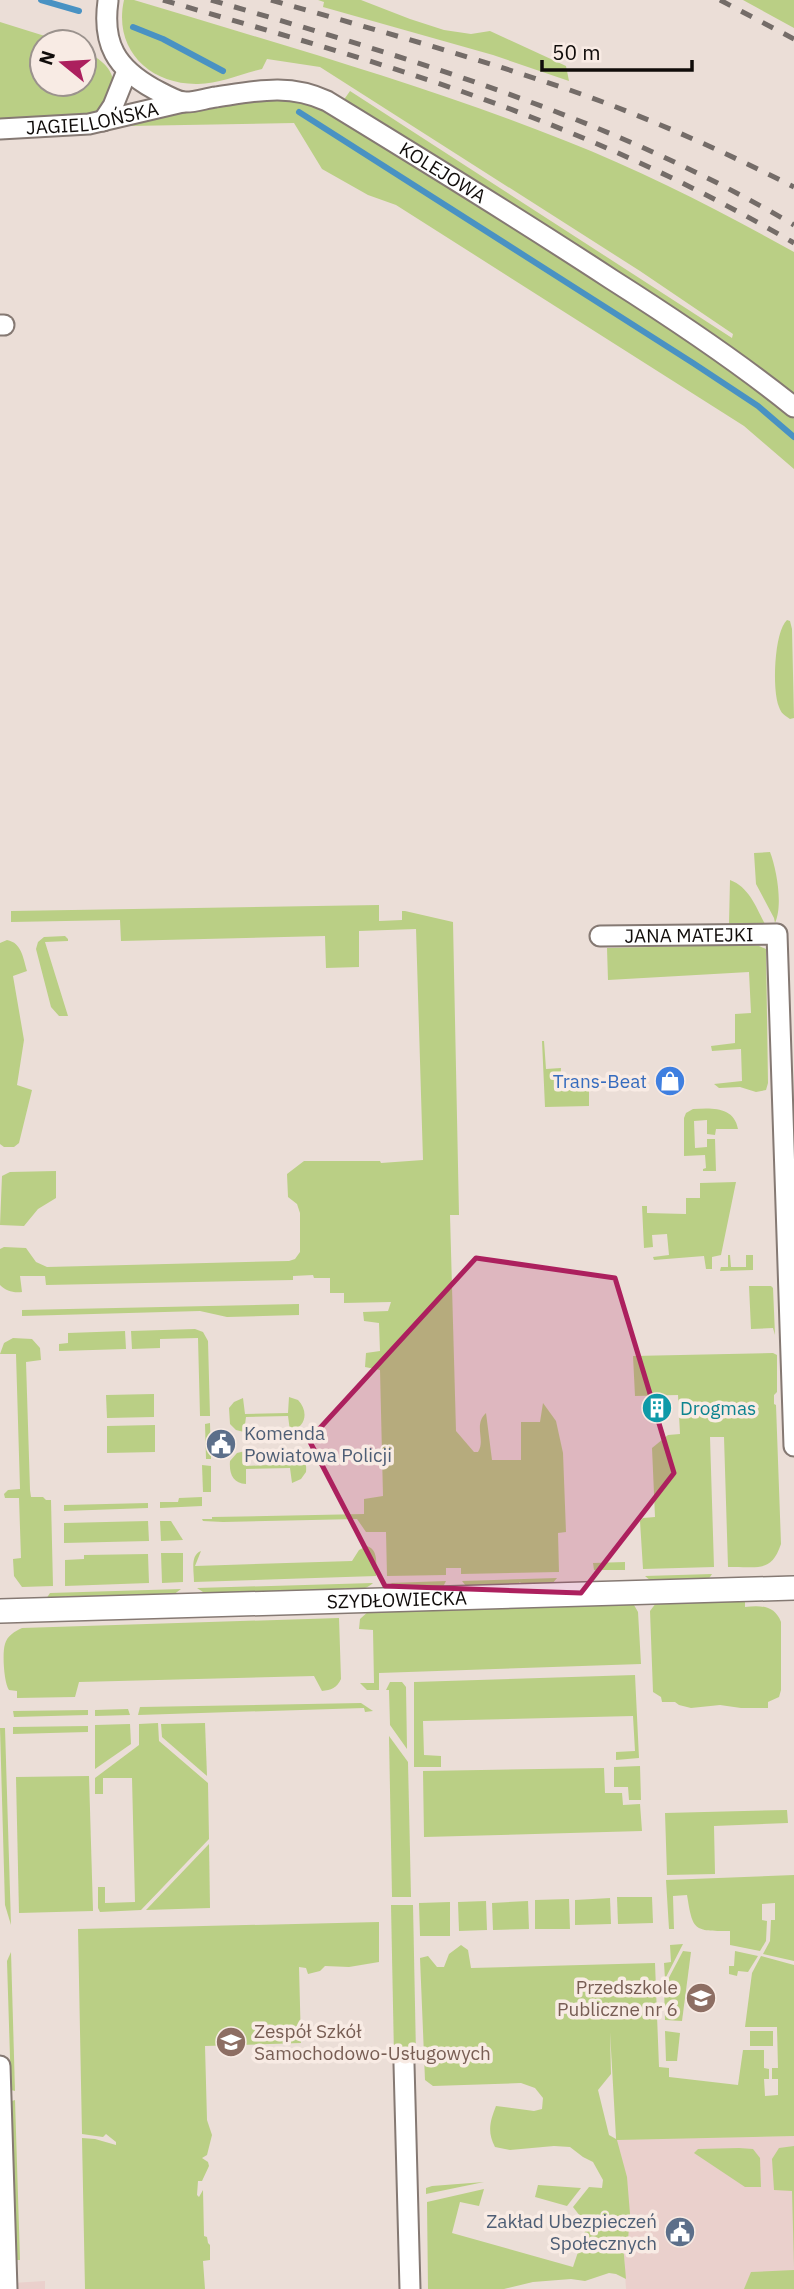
<svg xmlns="http://www.w3.org/2000/svg" width="794" height="2289" viewBox="0 0 794 2289" font-family="'IBM Plex Sans',sans-serif">
  <style>
    .commercial { fill: #ead0cc }
    .green { fill: #bacf85; fill-rule: evenodd }
    .lines { fill: none; stroke-linecap: round; stroke-linejoin: round }
    .stream { stroke: #4992c3; stroke-width: 6 }
    .minor-casing { stroke: #857973; stroke-width: 23 }
    .tertiary-casing { stroke: #857973; stroke-width: 26 }
    .minor { stroke: #fff; stroke-width: 19 }
    .tertiary { stroke: #fff; stroke-width: 23 }
    .rail { stroke: #746c68; stroke-width: 5; stroke-dasharray: 12 12; stroke-linecap: butt }
    .marked { fill: #ac205e; fill-opacity: 0.2; stroke: #ac205e; stroke-width: 5; stroke-linejoin: round }
    .labels { text-anchor: middle; dominant-baseline: central; stroke-width: 7; stroke-linejoin: round; paint-order: stroke }
    .street-label { font-size: 19px; fill: #100c0a; stroke: #f8ebe4 }
    .shop-label { font-size: 19px; fill: #366cbe; stroke: #f8ebe4; text-anchor: end }
    .culture-label { font-size: 19px; fill: #0d838f; stroke: #f8ebe4; text-anchor: start }
    .service-label { font-size: 19px; fill: #4e5e75; stroke: #f8ebe4; text-anchor: start }
    .education-label { font-size: 19px; fill: #785e54; stroke: #f8ebe4; text-anchor: end }
  </style>
  <rect width="100%" height="100%" fill="#ebded7"/>
  <g class="commercial">
    <polygon points="794,2136 794,2289 626,2289 617,2139"/>
    <polygon points="45,2281 45,2289 12,2289 12,2283"/>
  </g>
  <g class="green">
    <path d="M 124,0 L 134,0 C 279,44 425,85 566,141 C 645,172 720,211 794,252 L 794,396 L 343,101 L 350,91 L 732,338 L 733,334 L 640,271 L 320,67 L 267,59 L 262,69 C 241,74 219,84 198,84 C 149,85 113,49 124,0 Z"/>
    <polygon points="318,0 361,0 410,19 444,30 471,34 490,31 566,66 569,81 493,55 323,7 324,2"/>
    <polygon points="742,0 794,0 794,28 743,0"/>
    <path d="M 0,22 L 64,42 L 42,42 L 42,84 L 84,84 L 84,51 C 97,57 111,66 113,80 C 113,84 114,88 114,91 C 109,125 25,122 0,123 Z"/>
    <polygon points="282,96 329,110 478,203 719,360 772,399 794,419 794,469 744,426 396,205 368,195 322,169 294,123 128,126 227,103"/>
    <path d="M 787,620 L 790,621 L 792,629 L 794,718 L 790,719 C 784,715 781,713 779,707 C 772,690 774,632 787,620 Z"/>
    <path d="M 770,852 C 777,870 783,906 775,923 L 774,918 L 756,884 L 754,853 Z"/>
    <path d="M 730,880 C 749,887 756,907 765,924 L 729,924 Z"/>
    <path d="M 379,905 L 379,921 L 402,920 L 402,911 L 405,911 L 453,922 L 459,1215 L 450,1215 L 456,1431 L 474,1452 L 478,1452 C 486,1440 473,1425 486,1413 L 492,1460 L 521,1460 L 521,1422 L 540,1422 L 543,1403 L 556,1421 L 563,1453 L 566,1532 L 558,1533 L 559,1572 L 461,1574 L 461,1568 L 446,1568 L 446,1575 L 387,1576 L 386,1532 L 366,1532 L 357,1519 L 223,1522 L 203,1521 L 202,1519 L 212,1519 L 212,1517 L 364,1514 L 364,1499 L 383,1496 L 380,1370 L 365,1367 L 366,1353 L 380,1351 L 379,1323 L 364,1321 L 363,1312 L 388,1311 L 391,1302 L 344,1303 L 344,1293 L 330,1293 L 330,1278 L 314,1278 L 313,1275 L 293,1276 L 293,1280 L 46,1285 L 45,1276 L 20,1276 L 22,1292 C 13,1293 6,1291 0,1285 L 0,1249 L 4,1247 L 26,1248 L 36,1262 L 47,1267 L 289,1261 L 295,1259 L 300,1252 L 300,1213 L 297,1204 L 288,1197 L 287,1174 L 304,1161 L 380,1161 L 381,1163 L 423,1160 L 416,929 L 359,931 L 359,967 L 326,968 L 325,936 L 121,941 L 120,920 L 11,922 L 11,911 Z"/>
    <polygon points="44,937 65,936 68,939 68,941 45,942 68,1016 59,1016 51,1007 36,949 38,942"/>
    <path d="M 7,940 C 22,943 23,958 27,971 L 13,976 L 24,1040 L 17,1085 L 32,1090 L 19,1143 L 14,1147 L 4,1147 L 0,1144 L 0,943 Z"/>
    <polygon points="742,945 759,946 766,949 768,1083 766,1090 756,1092 740,1087 719,1088 714,1084 742,1081 741,1049 712,1051 711,1046 735,1043 735,1014 751,1013 749,972 608,980 607,948"/>
    <polygon points="542,1041 544,1041 546,1069 561,1068 560,1085 589,1084 589,1106 545,1107"/>
    <path d="M 693,1109 C 711,1108 734,1106 738,1129 L 716,1129 L 715,1135 L 707,1134 L 707,1120 L 694,1121 L 695,1148 L 707,1147 L 707,1139 L 715,1139 L 716,1171 L 703,1171 L 703,1169 L 706,1168 L 705,1155 L 684,1156 L 684,1118 L 686,1113 Z"/>
    <polygon points="56,1171 56,1198 38,1209 24,1226 0,1225 2,1176 10,1172"/>
    <polygon points="736,1182 721,1255 712,1257 712,1269 706,1269 704,1256 654,1260 653,1257 669,1255 667,1234 652,1235 653,1247 644,1248 642,1206 647,1206 647,1213 686,1214 686,1198 700,1198 700,1183"/>
    <polygon points="728,1255 730,1255 731,1267 746,1267 746,1255 753,1255 753,1270 720,1271 721,1267 728,1267"/>
    <polygon points="749,1286 771,1286 773,1288 775,1335 773,1328 751,1329"/>
    <polygon points="299,1304 299,1315 227,1317 200,1311 22,1316 22,1310"/>
    <polygon points="195,1329 203,1332 208,1341 210,1416 200,1416 198,1338 160,1339 160,1348 132,1349 131,1331"/>
    <polygon points="125,1331 126,1349 59,1351 59,1344 68,1343 68,1333"/>
    <polygon points="13,1338 32,1339 40,1348 41,1360 26,1362 30,1490 31,1497 43,1497 46,1500 51,1500 53,1586 22,1587 14,1576 13,1559 21,1558 19,1498 5,1498 4,1494 8,1490 20,1489 16,1354 0,1354 4,1343"/>
    <path d="M 773,1353 L 777,1355 L 777,1392 L 774,1395 L 774,1404 L 776,1405 L 781,1544 C 771,1574 757,1566 728,1567 L 724,1437 L 710,1437 L 714,1567 L 643,1569 L 640,1521 L 643,1518 L 655,1517 L 652,1448 L 668,1435 L 680,1434 L 678,1395 L 635,1396 L 633,1356 Z"/>
    <polygon points="154,1394 154,1417 107,1418 106,1395"/>
    <path d="M 289,1397 L 298,1400 C 309,1411 306,1428 290,1431 L 288,1416 L 246,1417 L 244,1432 L 236,1430 L 230,1424 L 229,1408 L 234,1402 L 243,1398 L 245,1414 L 288,1413 Z"/>
    <polygon points="210,1423 211,1459 206,1459 205,1424"/>
    <polygon points="155,1425 155,1452 107,1453 107,1426"/>
    <path d="M 290,1449 C 304,1451 307,1460 306,1472 L 301,1479 L 292,1483 L 290,1468 L 246,1469 L 246,1484 C 233,1483 229,1474 230,1461 L 237,1453 L 245,1451 L 246,1466 L 290,1464 Z"/>
    <polygon points="202,1465 211,1466 211,1492 203,1492"/>
    <polygon points="202,1497 202,1506 160,1508 160,1502 178,1502 179,1498"/>
    <polygon points="148,1503 148,1508 64,1511 64,1505"/>
    <polygon points="148,1521 149,1541 64,1543 64,1523"/>
    <polygon points="160,1521 171,1521 183,1540 161,1541"/>
    <path d="M 367,1546 C 379,1550 376,1565 376,1576 L 194,1582 C 194,1571 190,1555 201,1551 L 195,1566 L 352,1561 L 359,1550 Z"/>
    <polygon points="161,1553 183,1553 183,1582 162,1583"/>
    <polygon points="148,1554 149,1583 65,1586 65,1560 84,1559 84,1555"/>
    <polygon points="625,1562 625,1570 594,1570 593,1563"/>
    <polygon points="712,1574 708,1580 651,1581 645,1576"/>
    <polygon points="557,1578 552,1584 522,1585 520,1582 517,1585 466,1586 462,1581"/>
    <polygon points="446,1581 443,1587 402,1588 390,1583"/>
    <path d="M 373,1583 C 364,1591 356,1590 345,1588 L 343,1590 L 215,1594 L 212,1592 L 206,1594 L 197,1588 Z"/>
    <polygon points="181,1589 173,1595 68,1598 66,1596 62,1598 46,1599 50,1593"/>
    <path d="M 745,1600 L 745,1607 C 762,1605 775,1606 781,1622 L 781,1690 L 779,1697 L 768,1702 L 768,1708 L 741,1708 L 720,1705 L 691,1708 L 679,1705 L 675,1702 L 662,1702 L 661,1697 L 653,1692 L 650,1611 L 656,1603 Z"/>
    <polygon points="628,1603 634,1605 638,1612 641,1664 379,1673 379,1690 367,1690 360,1683 374,1683 373,1630 359,1629 360,1619 370,1610"/>
    <path d="M 339,1618 L 341,1679 C 337,1688 331,1690 322,1691 L 314,1676 L 79,1682 L 75,1697 L 17,1698 L 17,1691 L 9,1690 C 4,1683 2,1653 5,1644 C 7,1636 15,1631 22,1628 Z"/>
    <polygon points="635,1675 639,1758 616,1760 616,1752 635,1751 633,1716 423,1721 424,1755 441,1756 441,1767 414,1767 414,1682"/>
    <polygon points="390,1682 402,1682 406,1687 407,1749 390,1725 389,1690 386,1690"/>
    <polygon points="361,1703 373,1711 365,1712 364,1708 138,1715 140,1707"/>
    <polygon points="128,1709 130,1715 95,1716 95,1710"/>
    <polygon points="88,1710 88,1715 14,1717 13,1711"/>
    <polygon points="158,1723 159,1741 208,1783 209,1839 141,1910 100,1912 98,1908 98,1887 105,1887 105,1903 135,1902 132,1778 103,1778 103,1794 95,1794 95,1778 139,1745 139,1724"/>
    <polygon points="205,1723 207,1776 162,1737 161,1724"/>
    <polygon points="130,1724 131,1744 95,1769 95,1725"/>
    <polygon points="88,1726 88,1732 13,1734 13,1727"/>
    <polygon points="0,1728 5,1728 11,1925 5,1905"/>
    <polygon points="389,1736 408,1762 411,1897 392,1897"/>
    <polygon points="640,1766 641,1800 629,1800 628,1787 614,1787 614,1767"/>
    <polygon points="604,1768 605,1793 622,1793 623,1805 640,1804 642,1831 424,1837 423,1771"/>
    <polygon points="89,1776 93,1911 19,1913 16,1777"/>
    <polygon points="787,1810 788,1823 714,1826 715,1874 667,1875 665,1813"/>
    <polygon points="209,1844 210,1908 146,1910"/>
    <path d="M 794,1875 L 794,1961 L 763,1954 L 770,1941 L 771,1920 L 775,1920 L 775,1903 L 762,1904 L 762,1920 L 767,1921 L 766,1941 L 760,1951 L 730,1945 L 730,1931 C 693,1931 693,1931 687,1895 L 673,1896 L 674,1929 L 669,1929 L 666,1880 Z"/>
    <polygon points="617,1897 652,1897 653,1923 618,1924"/>
    <polygon points="610,1898 611,1924 575,1925 575,1900"/>
    <polygon points="569,1899 570,1929 535,1929 535,1900"/>
    <polygon points="486,1901 487,1930 459,1931 458,1902"/>
    <polygon points="528,1901 529,1929 493,1930 492,1903"/>
    <polygon points="450,1902 450,1936 420,1936 419,1903"/>
    <polygon points="391,1905 413,1905 416,2055 394,2056"/>
    <polygon points="379,1922 379,1962 349,1967 325,1966 320,1971 308,1974 306,1968 299,1967 301,2043 205,2046 207,2120 212,2135 207,2155 202,2158 208,2162 209,2166 202,2181 198,2181 197,2195 199,2197 203,2190 204,2236 207,2237 208,2243 210,2245 210,2260 203,2261 205,2289 85,2289 82,2138 95,2139 116,2145 116,2142 106,2134 103,2137 82,2134 78,1929"/>
    <polygon points="683,1944 665,1979 664,1963 671,1962 670,1945"/>
    <path d="M 461,1945 L 468,1950 L 471,1968 L 655,1963 L 659,2067 L 669,2068 L 669,2077 L 738,2085 L 743,2050 L 764,2050 L 764,2068 L 769,2069 L 769,2079 L 764,2079 L 765,2096 L 778,2095 L 778,2079 L 772,2079 L 772,2068 L 778,2068 L 777,2027 L 745,2027 L 752,1973 L 761,1956 L 794,1965 L 794,2136 L 617,2140 L 627,2177 L 630,2214 L 628,2240 L 623,2244 L 626,2279 L 616,2274 L 609,2273 L 585,2281 L 571,2279 L 533,2282 L 504,2289 L 428,2289 L 427,2202 L 484,2189 L 479,2206 L 460,2202 L 452,2233 L 573,2267 L 587,2225 L 573,2207 L 589,2187 L 602,2188 L 603,2180 L 593,2162 L 583,2157 L 570,2147 L 554,2146 L 510,2150 L 495,2147 C 487,2132 490,2121 496,2106 L 534,2111 L 542,2109 L 543,2098 L 535,2088 L 521,2083 L 433,2086 L 425,2080 L 420,1958 L 428,1956 L 437,1967 L 444,1967 L 449,1954 ZM 610,2032 L 616,2138 L 616,2139 L 609,2135 L 598,2090 L 611,2074 Z"/>
    <polygon points="683,1951 691,1952 682,2021 665,2020 664,1987"/>
    <polygon points="735,1951 758,1956 748,1972 738,1971 737,1976 729,1974 729,1966 734,1966"/>
    <polygon points="11,1952 15,2091 11,2090 7,1961"/>
    <polygon points="665,2031 680,2033 677,2061 666,2061"/>
    <rect x="750" y="2031" width="23" height="15"/>
    <polygon points="15,2100 20,2260 17,2260 17,2241 15,2239 12,2101"/>
    <polygon points="794,2146 794,2267 792,2191 774,2190 772,2159 779,2148"/>
    <polygon points="739,2148 753,2149 760,2158 761,2187 745,2187 694,2153 698,2149"/>
    <polygon points="484,2182 426,2194 426,2188 432,2186"/>
    <polygon points="538,2185 581,2188 567,2206 535,2197"/>
    <polygon points="794,2270 794,2289 744,2289 751,2272"/>
  </g>
  <g class="lines">
    <g class="stream">
      <polyline points="41,0 79,11"/>
      <polyline points="133,27 163,39 223,71"/>
      <polyline points="299,112 693,363 758,406 794,437"/>
    </g>
    <g class="minor-casing">
      <g id="minor">
        <path id="s1" d="M 108,1 C 102,44 116,68 154,89 C 162,93 175,101 184,102 C 194,103 206,98 216,97 C 256,91 289,83 327,101 C 422,159 518,218 611,279 C 674,319 736,360 794,407"/>
        <polyline points="103,121 113,106 127,71"/>
        <path id="s2" d="M 0,129 L 89,124 L 183,102"/>
        <polyline points="0,325 4,325"/>
        <path id="s3" d="M 600,936 L 777,934 L 794,1446"/>
        <polyline points="404,2064 410,2289"/>
        <polyline points="0,2066 7,2289"/>
      </g>
    </g>
    <g class="tertiary-casing">
      <g id="tertiary">
        <path id="s4" d="M 0,1611 L 794,1588"/>
      </g>
    </g>
    <use href="#minor" class="minor"/>
    <use href="#tertiary" class="tertiary"/>
    <g class="rail">
      <path d="M 163,0 C 286,36 411,70 531,117 C 622,152 710,194 794,243"/>
      <path d="M 211,0 C 412,59 613,118 794,225"/>
      <path d="M 271,0 C 362,26 453,51 543,81 C 629,109 713,146 794,187"/>
      <polyline points="720,0 794,39"/>
    </g>
  </g>
  <path class="marked" d="M 476,1258 L 615,1278 L 674,1473 L 581,1593 L 385,1586 L 309,1440 Z"/>
  <defs>
    <g id="shop-disc" transform="scale(1.575)"><circle r="9.5" fill="#3f7fe0" stroke="#f8ebe4"/><path d="M-5-2.5h2.3a2.7 3.5 0 0 1 5.4 0H5L5.5 6h-11ZM-1.5-2.5h3a1.5 2.3 0 0 0-3 0Z" fill="#fff"/></g>
    <g id="building-disc" transform="scale(1.575)"><circle r="9.5" fill="#0f9aa8" stroke="#f8ebe4"/><path d="M-4-6H4V6H1V3H-1V6H-4ZM-2.5-4.3h1.7v1.8h-1.7ZM.8-4.3h1.7v1.8H.8ZM-2.5-1h1.7V.8h-1.7ZM.8-1h1.7V.8H.8Z" fill="#fff"/></g>
    <g id="civic-disc" transform="scale(1.575)"><circle r="9.5" fill="#5c6f8a" stroke="#f8ebe4"/><path d="M-.6-6.5H3V-4.5H.6V-3L4-1V1h2V6H-6V1h2V-1L-.6-3ZM-1.2 2.5V6h2.4V2.5Z" fill="#fff"/></g>
    <g id="school-disc" transform="scale(1.575)"><circle r="9.5" fill="#8d6e63" stroke="#f8ebe4"/><path d="M0-5L7-2L0 1L-7-2ZM-4 1L0 2.5L4 1V4Q0 6-4 4Z" fill="#fff"/></g>
  </defs>
  <g fill-rule="evenodd">
    <use href="#shop-disc" x="670" y="1081"/>
    <use href="#building-disc" x="657" y="1408"/>
    <use href="#civic-disc" x="221" y="1444"/>
    <use href="#school-disc" x="701" y="1998"/>
    <use href="#school-disc" x="231" y="2042"/>
    <use href="#civic-disc" x="680" y="2232"/>
  </g>
  <g class="labels">
    <g class="street-label">
      <text stroke="none"><textPath href="#s2" startOffset="93">JAGIELLOŃSKA</textPath></text>
      <text stroke="none"><textPath href="#s1" startOffset="422">KOLEJOWA</textPath></text>
      <text stroke="none"><textPath href="#s3" startOffset="89">JANA MATEJKI</textPath></text>
      <text stroke="none"><textPath href="#s4" startOffset="397">SZYDŁOWIECKA</textPath></text>
    </g>
    <g class="shop-label">
      <text x="647" y="1081">Trans-Beat</text>
    </g>
    <g class="culture-label">
      <text x="680" y="1408">Drogmas</text>
    </g>
    <g class="service-label">
      <text x="244" y="1433">Komenda<tspan x="244" dy="22">Powiatowa Policji</tspan></text>
      <text x="657" y="2221" text-anchor="end">Zakład Ubezpieczeń<tspan x="657" dy="22">Społecznych</tspan></text>
    </g>
    <g class="education-label">
      <text x="678" y="1987">Przedszkole<tspan x="678" dy="22">Publiczne nr 6</tspan></text>
      <text x="254" y="2031" text-anchor="start">Zespół Szkół<tspan x="254" dy="22">Samochodowo-Usługowych</tspan></text>
    </g>
  </g>
  <g transform="translate(63 63) rotate(288)"><circle r="33" fill="#f8ebe4" stroke="#9b928d" stroke-width="2"/>
  <path d="M0-5L12 26L0 18L-12 26Z" fill="#ac205e"/>
  <text y="-10" font-size="19" font-weight="bold" text-anchor="middle" fill="#100c0a">N</text>
  </g>
  <path d="M542 60v10h150v-10" fill="none" stroke="#100c0a" stroke-width="3.5"/>
  <text x="552" y="60" font-size="21" fill="#100c0a" stroke="#f8ebe4" stroke-width="5" paint-order="stroke">50 m</text>
</svg>
